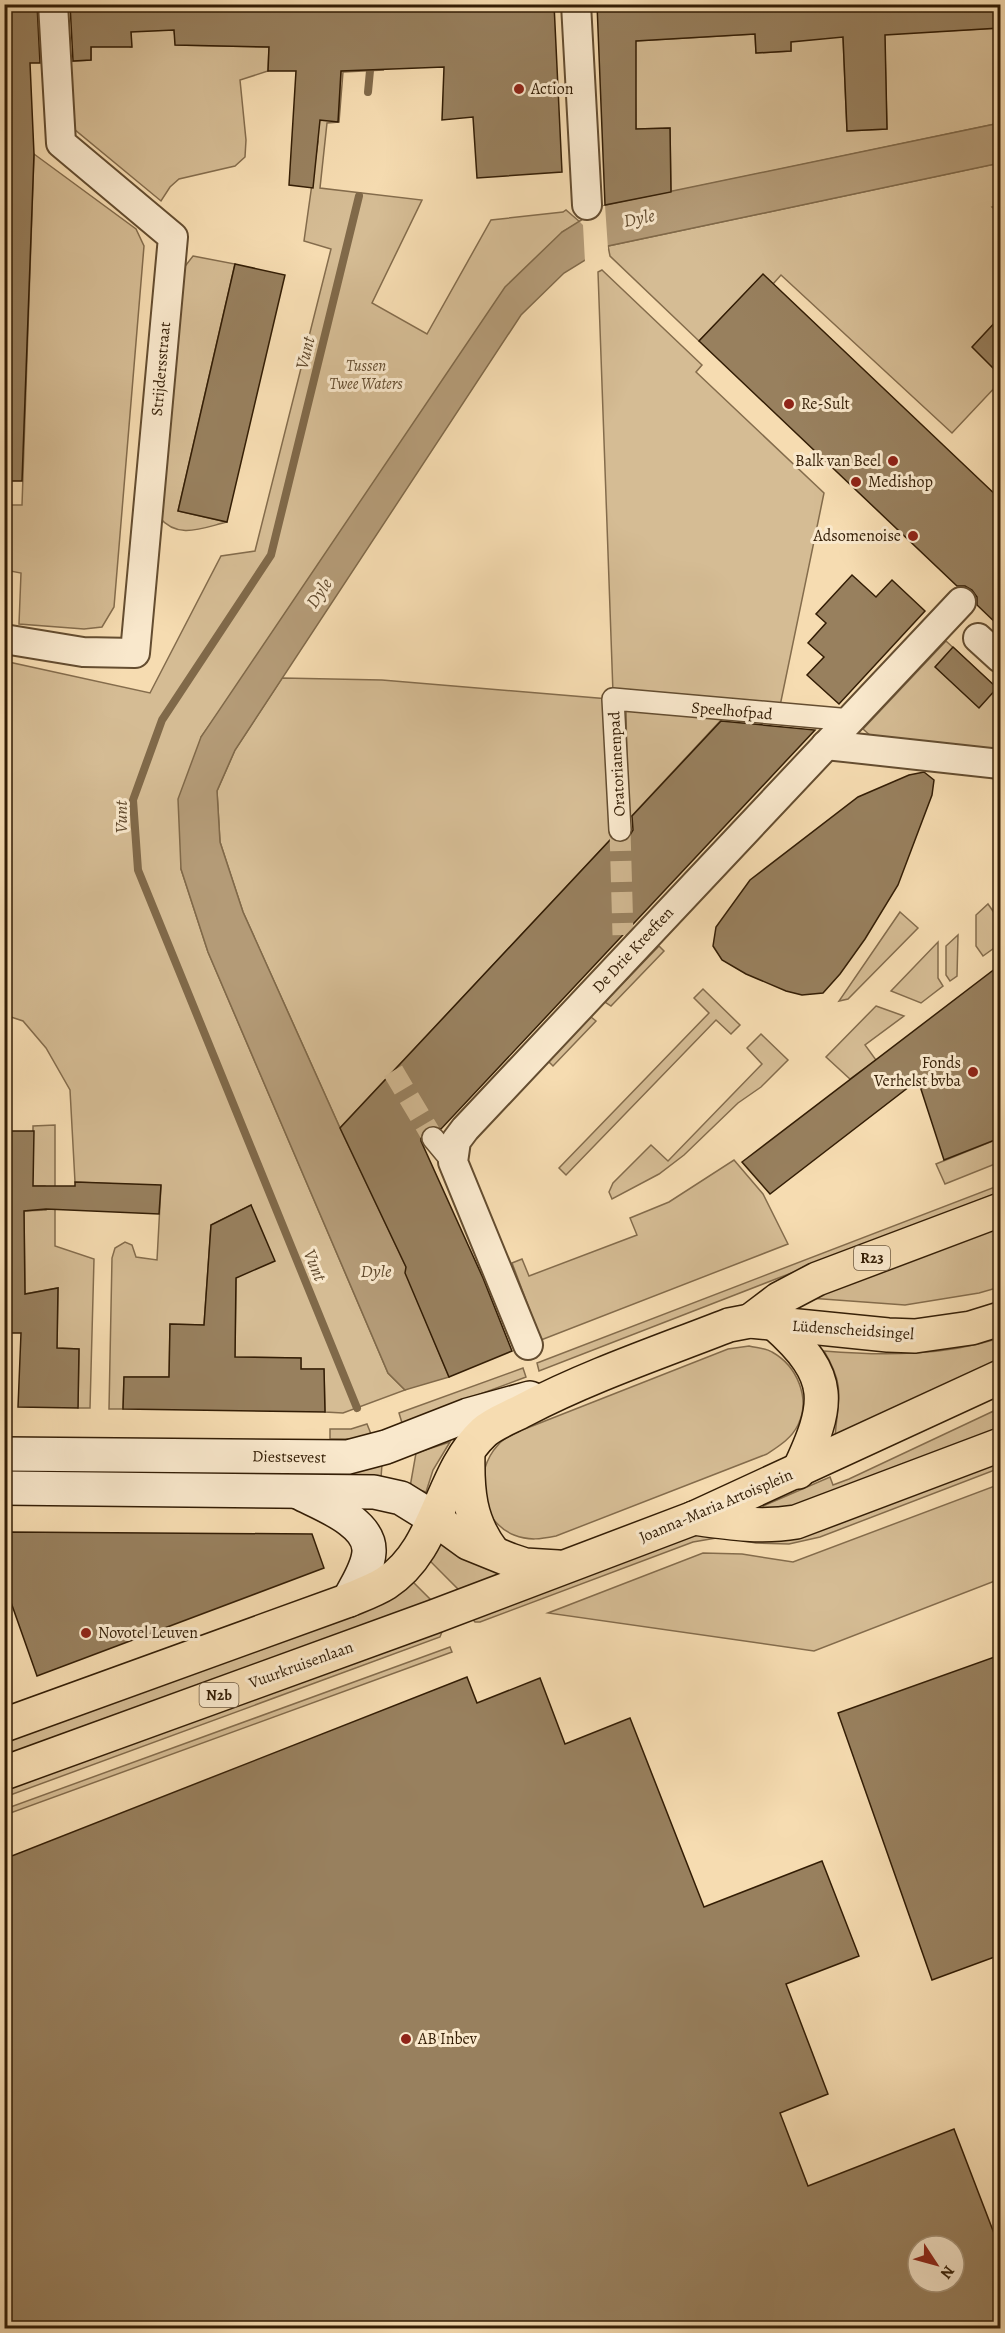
<svg xmlns="http://www.w3.org/2000/svg" width="1005" height="2333" viewBox="0 0 1005 2333" font-family="Alegreya,serif">
  <style>
    .green { fill: #d5bc94; stroke: #846c4c; stroke-width: 1.5 }
    .water { fill: #b49b77; stroke: #806949; stroke-width: 1.5 }
    .pier { fill: #f6dcb1 }
    .lines { fill: none; stroke-linecap: round; stroke-linejoin: round }
    .stream { stroke: #806949; stroke-width: 8 }
    .building { fill: #98805e; stroke: #331d05; stroke-width: 1.5; fill-rule: evenodd }
    .pedestrian-tunnel { stroke: #cfb68f; stroke-width: 21; stroke-dasharray: 21 10; stroke-linecap: butt }
    .pedestrian-casing { stroke: #644d30; stroke-width: 24 }
    .minor-casing { stroke: #644d30; stroke-width: 32 }
    .secondary-casing { stroke: #331d05; stroke-width: 36 }
    .primary-casing { stroke: #331d05; stroke-width: 36 }
    .pedestrian { stroke: #f9e8cc; stroke-width: 21 }
    .minor { stroke: #f9e8cc; stroke-width: 28 }
    .secondary { stroke: #f9e8cc; stroke-width: 33 }
    .primary { stroke: #f6dcb1; stroke-width: 33 }
    .poi-dot { fill: #8f2418; stroke: #f9e8cc; stroke-width: 2 }
    .labels { text-anchor: middle; dominant-baseline: central; stroke-width: 6; stroke-linejoin: round; paint-order: stroke }
    .shield { fill: #f9e8cc; stroke: #6e5a41; stroke-width: 1.5 }
    .shield-label { font-size: 15px; font-weight: bold; fill: #331d05 }
    .poi-label { font-size: 16px; fill: #331d05; stroke: #f9e8cc; text-anchor: start }
    .park-label { font-size: 16px; font-style: italic; fill: #644d30; stroke: #f9e8cc }
    .street-label { font-size: 16px; fill: #331d05; stroke: #f9e8cc }
    .water-label { font-size: 18px; font-style: italic; fill: #60492d; stroke: #f9e8cc }
  </style>
  <rect width="100%" height="100%" fill="#f6dcb1"/>
  <filter id="stains"><feTurbulence type="fractalNoise" baseFrequency=".00333" numOctaves="4"/><feColorMatrix values="0 0 0 0 .2 0 0 0 0 .09 0 0 0 0 .02 0 0 0 .5 -.17"/></filter>
  <radialGradient id="worn" r=".72"><stop offset=".6" stop-color="#630" stop-opacity="0"/><stop offset="1" stop-color="#630" stop-opacity=".3"/></radialGradient>
  <g class="green">
    <polygon points="884,12 926,32 1000,28 1000,123 671,192 670,128 636,129 634,41 755,34 756,53 791,51 790,26 843,37 847,131 887,129"/>
    <polygon points="174,30 176,45 269,47 268,71 240,80 246,140 245,157 235,166 179,179 170,187 161,201 68,124 63,62 91,60 91,34 131,47 131,31"/>
    <polygon points="384,70 343,72 339,122 327,123 320,188 422,200 372,303 427,334 491,220 563,212 566,210 580,222 562,232 201,737 181,869 208,952 388,1373 405,1390 343,1413 325,1412 324,1369 301,1369 301,1358 235,1357 236,1278 251,1205 211,1225 204,1325 170,1324 169,1377 124,1377 123,1409 109,1409 112,1258 115,1248 125,1242 132,1245 136,1257 157,1260 161,1186 75,1182 70,1090 46,1048 23,1021 5,1015 4,661 150,693 221,556 255,551 331,249 304,241 318,141 310,120 338,121 341,71"/>
    <polygon points="34,154 136,229 144,246 114,607 102,627 84,629 19,624 21,573 5,570 4,505 22,505"/>
    <polygon points="1000,163 1000,204 992,207 1000,214 1000,317 973,347 1000,375 1000,382 952,433 781,275 773,284 763,275 699,341 610,256 608,246"/>
    <path d="M 193,256 L 235,264 L 178,511 L 227,522 C 202,528 178,540 159,517 L 179,274 Z"/>
    <polygon points="602,270 702,365 696,372 824,493 780,706 613,693 598,272"/>
    <polygon points="946,641 1000,691 1000,753 872,737 863,729"/>
    <polygon points="282,678 382,680 609,699 613,837 340,1128 243,912 220,842 217,791 235,750"/>
    <polygon points="626,710 722,719 628,820"/>
    <polygon points="988,904 1000,921 1000,951 997,946 983,956 976,946 976,915"/>
    <polygon points="900,912 918,928 848,999 839,1001"/>
    <polygon points="958,935 957,976 950,981 946,975 946,946"/>
    <polygon points="938,942 938,978 943,986 921,1003 891,991"/>
    <polygon points="659,946 664,951 611,1006 605,1002"/>
    <polygon points="703,989 740,1025 731,1034 716,1020 566,1175 559,1168 709,1013 694,998"/>
    <polygon points="876,1006 904,1016 865,1045 876,1060 850,1079 826,1057"/>
    <polygon points="591,1017 596,1021 553,1066 548,1061"/>
    <polygon points="761,1034 788,1060 761,1087 738,1103 684,1155 659,1174 612,1199 609,1192 613,1183 651,1145 668,1161 762,1064 747,1048"/>
    <polygon points="55,1125 55,1246 94,1259 90,1408 78,1408 79,1349 57,1348 58,1288 25,1294 24,1211 46,1210 45,1186 31,1186 33,1174 33,1126"/>
    <polygon points="1000,1138 1000,1162 945,1184 936,1164"/>
    <polygon points="734,1160 763,1194 788,1244 541,1340 512,1263 522,1259 529,1276 637,1235 630,1218 669,1202"/>
    <polygon points="1000,1185 1000,1192 539,1371 537,1363"/>
    <polygon points="1000,1224 1000,1287 979,1293 905,1305 809,1298"/>
    <path d="M 1000,1338 L 1000,1359 L 835,1437 C 838,1398 846,1388 824,1351 C 884,1356 943,1356 1000,1338 Z"/>
    <path d="M 749,1346 C 757,1348 766,1348 772,1352 C 797,1366 811,1398 798,1425 C 791,1439 779,1446 767,1454 L 556,1536 C 541,1539 529,1541 514,1535 C 478,1520 473,1472 498,1445 C 502,1439 511,1436 517,1432 L 728,1349 Z"/>
    <polygon points="523,1368 526,1377 402,1423 399,1413"/>
    <polygon points="1000,1408 1000,1432 785,1509 763,1508 763,1506 830,1477 833,1485 849,1479"/>
    <polygon points="367,1424 371,1434 351,1439 330,1439 330,1429 351,1429"/>
    <polygon points="450,1442 433,1470 426,1492 410,1487 416,1453"/>
    <polygon points="1000,1461 1000,1468 820,1537 789,1544 756,1543 722,1537 693,1542 480,1622 475,1622 471,1617 688,1536"/>
    <polygon points="382,1464 381,1478 5,1474 5,1466"/>
    <polygon points="1000,1484 1000,1579 814,1651 548,1613 703,1553 742,1554 793,1562"/>
    <path d="M 441,1542 C 462,1557 480,1568 505,1574 L 461,1592 L 430,1561 Z"/>
    <polygon points="412,1581 433,1602 5,1760 5,1739"/>
    <polygon points="443,1629 440,1637 5,1797 5,1789"/>
    <polygon points="450,1647 452,1652 5,1815 5,1809"/>
  </g>
  <polygon class="water" points="1000,123 1000,163 608,246 564,273 521,315 235,750 217,791 220,842 243,912 340,1128 406,1267 406,1273 449,1377 405,1390 388,1373 208,952 181,869 178,799 201,737 505,287 562,232 605,205"/>
  <polygon class="pier" points="605,205 608,249 585,262 583,225 580,222"/>
  <g class="lines">
    <g class="stream">
      <polyline points="368,92 371,60"/>
      <polyline points="357,1408 138,870 133,800 162,720 271,555 359,196"/>
    </g>
  </g>
  <g class="building">
    <polygon points="4,4 37,4 40,63 30,63 34,154 22,481 4,481"/>
    <polygon points="70,4 554,4 562,172 477,178 473,117 442,120 444,67 341,71 338,122 320,120 313,188 289,185 296,71 268,71 269,47 175,45 174,30 131,32 132,47 91,47 91,60 73,61"/>
    <polygon points="597,4 1000,4 1000,28 885,35 887,129 847,131 843,37 791,42 791,51 756,53 755,34 636,41 636,129 670,128 671,192 605,205"/>
    <polygon points="235,264 285,275 227,522 178,511"/>
    <polygon points="763,274 1000,499 1000,627 977,605 977,597 972,590 965,586 957,586 699,341"/>
    <polygon points="1000,317 1000,375 972,347"/>
    <polygon points="852,575 876,597 892,580 925,611 839,704 807,675 824,657 808,643 826,623 816,614"/>
    <polygon points="953,647 997,688 979,708 935,667"/>
    <polygon points="721,721 815,730 441,1129 430,1126 421,1133 421,1141 483,1278 512,1351 449,1377 405,1273 406,1267 340,1128 611,839 620,843 627,840 633,830 632,816"/>
    <polygon points="924,772 934,780 932,795 898,885 865,939 840,974 823,993 802,995 786,991 746,974 722,960 713,946 716,927 750,880 858,797 909,775"/>
    <polygon points="1000,965 1000,1138 944,1160 918,1080 770,1194 742,1162"/>
    <polygon points="4,1131 34,1131 33,1186 75,1186 75,1182 161,1185 159,1214 46,1209 24,1211 25,1294 58,1288 57,1348 79,1349 78,1408 18,1407 21,1333 4,1333"/>
    <polygon points="251,1205 275,1261 236,1278 235,1357 301,1358 301,1369 324,1369 325,1412 123,1409 124,1377 169,1377 170,1324 204,1325 211,1225"/>
    <polygon points="7,1532 312,1534 324,1568 37,1676 7,1591"/>
    <polygon points="1000,1655 1000,1955 932,1980 838,1713"/>
    <path d="M 467,1677 L 477,1703 L 540,1678 L 565,1744 L 630,1718 L 704,1907 L 822,1861 L 859,1956 L 786,1984 L 828,2094 L 780,2113 L 808,2186 L 954,2129 L 1000,2249 L 1000,2328 L 4,2328 L 4,1859 ZM 918,2246 L 954,2246 L 954,2282 L 918,2282 Z"/>
  </g>
  <g class="lines">
    <g class="pedestrian-tunnel">
      <polyline points="620,830 623,935"/>
      <polyline points="393,1071 433,1138"/>
    </g>
    <g class="pedestrian-casing">
      <g id="pedestrian">
        <polyline points="620,830 613,699 851,720"/>
        <polyline points="433,1138 453,1162"/>
      </g>
    </g>
    <g class="minor-casing">
      <g id="minor">
        <polyline points="576,4 587,205"/>
        <polyline points="978,638 1000,658"/>
        <polyline points="4,639 83,652 135,653 173,237 61,143 53,4"/>
        <polyline points="826,745 1000,764"/>
        <polyline points="528,1345 453,1162 456,1141 465,1129 961,602"/>
      </g>
    </g>
    <g class="secondary-casing">
      <g id="secondary">
        <polyline points="4,1454 348,1457 386,1447 468,1415 530,1398"/>
        <polyline points="4,1488 374,1492 401,1498 435,1519"/>
        <path d="M 300,1493 C 321,1504 371,1522 369,1552 C 368,1569 356,1585 349,1600"/>
      </g>
    </g>
    <g class="primary-casing">
      <g id="primary">
        <polyline points="750,1321 779,1299 817,1279 1000,1210"/>
        <path d="M 775,1324 C 835,1377 830,1404 798,1472"/>
        <path d="M 468,1452 C 467,1490 469,1521 493,1552"/>
        <path d="M 694,1518 C 729,1523 761,1528 796,1522 L 1000,1445"/>
        <polyline points="435,1519 468,1543 510,1560 525,1565 558,1567"/>
        <path d="M 4,1725 L 349,1600 C 361,1595 375,1590 386,1583 C 439,1549 439,1474 484,1432 C 494,1423 511,1417 524,1410 C 589,1376 660,1352 729,1325 L 750,1321 L 888,1335 L 915,1336 L 971,1328 L 1000,1319"/>
        <polyline points="4,1773 433,1617 694,1518 1000,1377"/>
      </g>
    </g>
    <use href="#pedestrian" class="pedestrian"/>
    <use href="#minor" class="minor"/>
    <use href="#secondary" class="secondary"/>
    <use href="#primary" class="primary"/>
  </g>
  <g class="poi-dot">
    <circle cx="519" cy="89" r="6"/>
    <circle cx="789" cy="404" r="6"/>
    <circle cx="893" cy="461" r="6"/>
    <circle cx="856" cy="482" r="6"/>
    <circle cx="913" cy="536" r="6"/>
    <circle cx="973" cy="1072" r="6"/>
    <circle cx="86" cy="1633" r="6"/>
    <circle cx="406" cy="2039" r="6"/>
  </g>
  <g class="labels">
    <g class="shield">
      <rect x="854" y="1246" width="36" height="24" rx="4.5"/>
      <rect x="199.5" y="1683" width="39" height="24" rx="4.5"/>
    </g>
    <g class="shield-label">
      <text x="872" y="1258">R23</text>
      <text x="219" y="1695">N2b</text>
    </g>
    <g class="poi-label">
      <text x="531" y="89">Action</text>
      <text x="801" y="404">Re-Sult</text>
      <text x="881" y="461" text-anchor="end">Balk van Beel</text>
      <text x="868" y="482">Medishop</text>
      <text x="901" y="536" text-anchor="end">Adsomenoise</text>
      <text x="961" y="1063" text-anchor="end">Fonds<tspan x="961" dy="18">Verhelst bvba</tspan></text>
      <text x="98" y="1633">Novotel Leuven</text>
      <text x="418" y="2039">AB Inbev</text>
    </g>
    <g class="park-label">
      <text x="366" y="366">Tussen<tspan x="366" dy="18">Twee Waters</tspan></text>
    </g>
    <g class="street-label">
      <text transform="translate(161 369) rotate(-85)">Strijdersstraat</text>
      <text transform="translate(732 711) rotate(5)">Speelhofpad</text>
      <text transform="translate(617 764) rotate(-93)">Oratorianenpad</text>
      <text transform="translate(633 950) rotate(-47)">De Drie Kreeften</text>
      <text transform="translate(853 1330) rotate(4)">Lüdenscheidsingel</text>
      <text transform="translate(289 1457) rotate(1)">Diestsevest</text>
      <text transform="translate(716 1506) rotate(-23)">Joanna-Maria Artoisplein</text>
      <text transform="translate(301 1665) rotate(-20)">Vuurkruisenlaan</text>
    </g>
    <g class="water-label">
      <text transform="translate(639 218) rotate(-12)">Dyle</text>
      <text transform="translate(305 353) rotate(-76)">Vunt</text>
      <text transform="translate(319 593) rotate(-56)">Dyle</text>
      <text transform="translate(121 817) rotate(-90)">Vunt</text>
      <text transform="translate(315 1265) rotate(68)">Vunt</text>
      <text x="376" y="1271">Dyle</text>
    </g>
  </g>
  <rect width="1005" height="2333" fill="none" stroke="#f6dcb1" stroke-width="24"/>
  <rect x="6" y="6" width="993" height="2321" fill="none" stroke="#331d05" stroke-width="3"/>
  <rect x="12" y="12" width="981" height="2309" fill="none" stroke="#331d05" stroke-width="1.5"/>
  <g transform="translate(936 2264) rotate(126)"><circle r="28" fill="#f9e8cc" stroke="#aa977c" stroke-width="1.5"/>
  <path d="M0-4.5L10 22L0 15L-10 22Z" fill="#8f2418"/>
  <text y="-9" font-size="16" font-weight="bold" text-anchor="middle" fill="#331d05">N</text>
  </g>
  <rect width="100%" height="100%" filter="url(#stains)"/>
  <rect width="100%" height="100%" fill="url(#worn)"/>
</svg>
